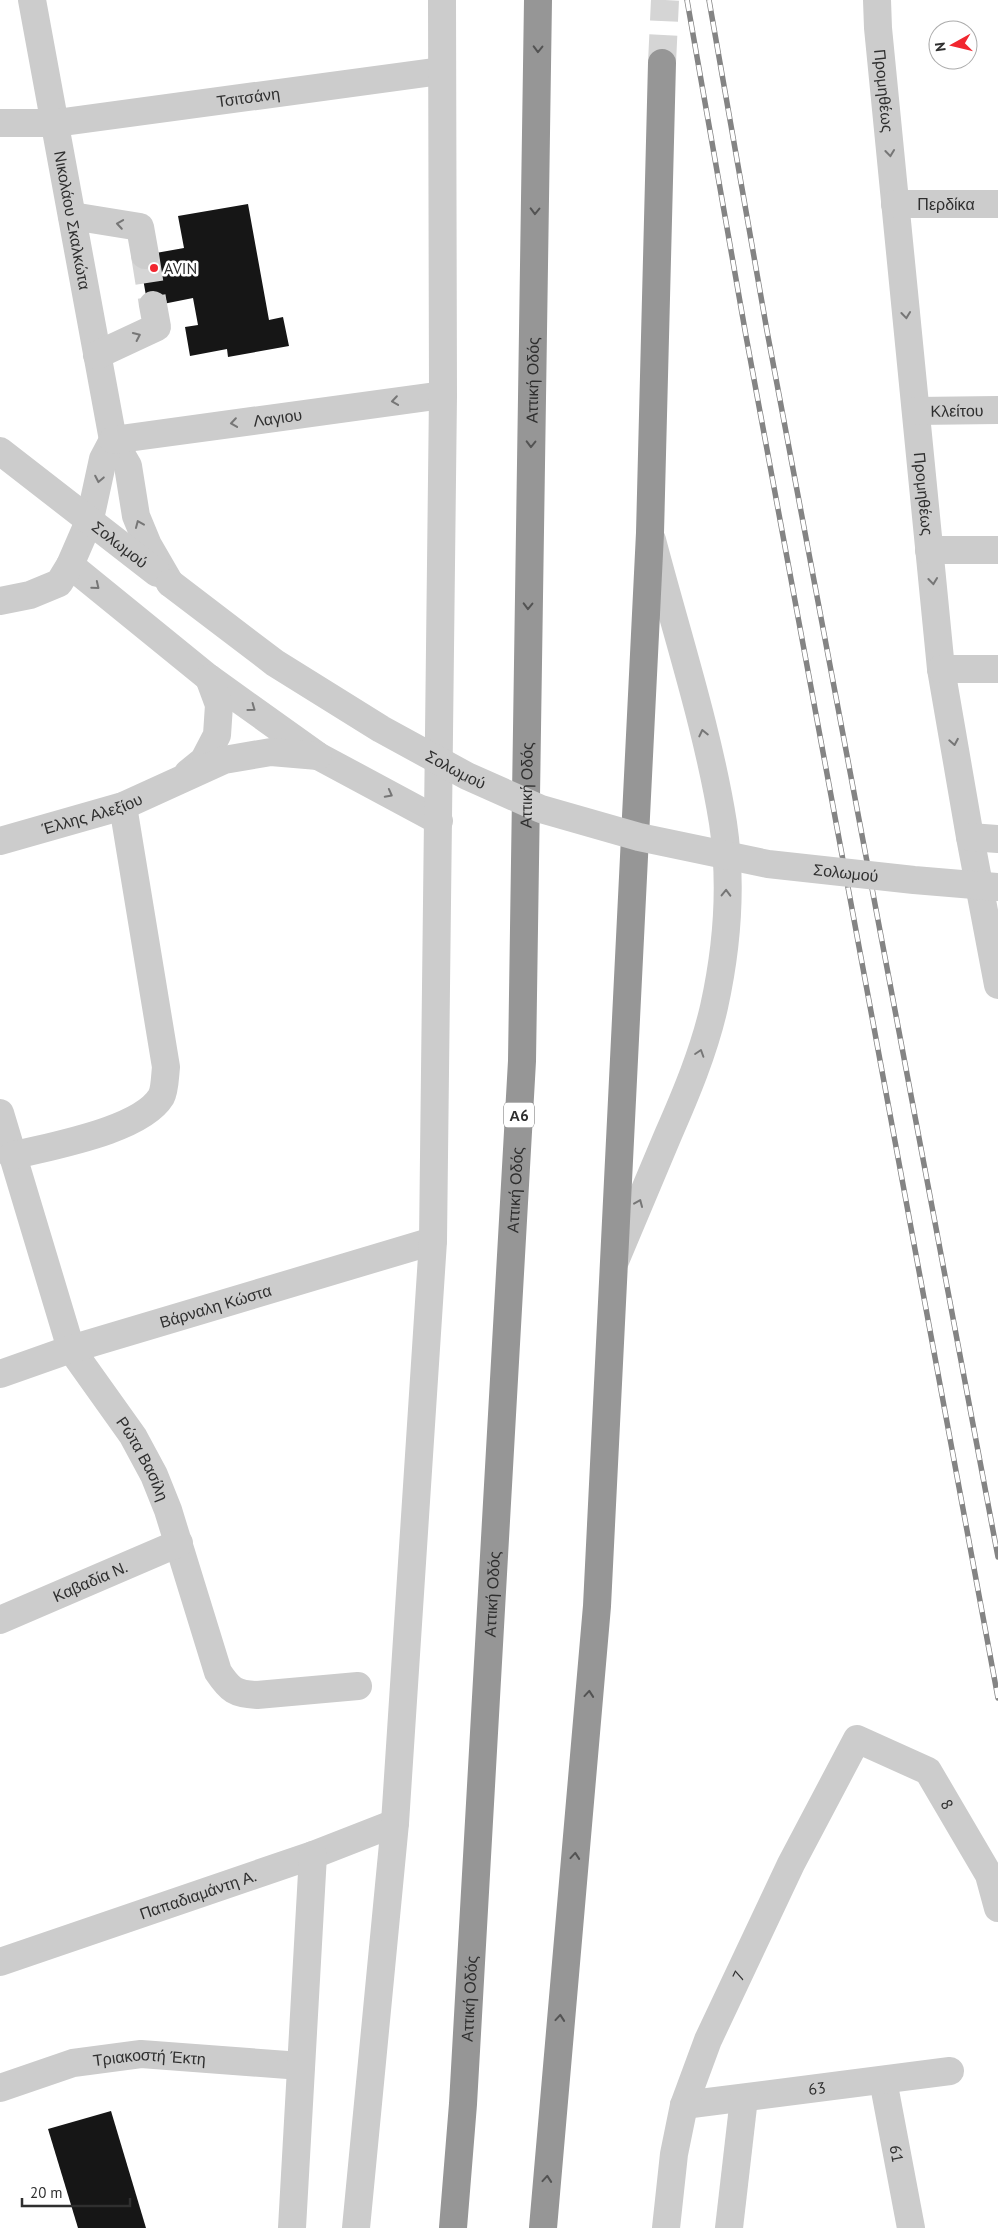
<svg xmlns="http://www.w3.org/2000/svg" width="998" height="2228" viewBox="0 0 998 2228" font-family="'PT Sans',sans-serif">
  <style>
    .building { fill: #161616 }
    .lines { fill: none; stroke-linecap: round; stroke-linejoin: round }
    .minor-tunnel { stroke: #d5d5d5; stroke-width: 28; stroke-dasharray: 28 14; stroke-linecap: butt }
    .highway-tunnel { stroke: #d5d5d5; stroke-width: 28; stroke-dasharray: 28 14; stroke-linecap: butt }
    .minor { stroke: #ccc; stroke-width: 28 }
    .highway { stroke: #969696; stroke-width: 28 }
    .rail-casing { stroke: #848484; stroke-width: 5.5 }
    .rail { stroke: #fff; stroke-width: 4; stroke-dasharray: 11; stroke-linecap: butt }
    .minor-bridge { stroke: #ccc; stroke-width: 28 }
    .oneway { stroke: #535353 }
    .oneway2 { stroke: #767676 }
    .poi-dot { fill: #f1262f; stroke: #fff; stroke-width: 2 }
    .labels { text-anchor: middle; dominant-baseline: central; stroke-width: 5; stroke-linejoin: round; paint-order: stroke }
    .shield { fill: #fff; stroke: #6d6d6d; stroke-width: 1 }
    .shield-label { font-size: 15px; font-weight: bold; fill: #2f2f2f }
    .street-label { font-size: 16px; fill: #2f2f2f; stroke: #fff }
    .poi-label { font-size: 16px; fill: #2f2f2f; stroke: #fff; text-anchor: start }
  </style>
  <rect width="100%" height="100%" fill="#fff"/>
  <g class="building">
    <polygon points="248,204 269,320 283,317 289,346 228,357 227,349 190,356 185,327 198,325 193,298 148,307 139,256 184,248 178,216"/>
    <polygon points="111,2111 146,2228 78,2228 48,2129"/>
  </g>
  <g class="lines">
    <polyline class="minor-tunnel" points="145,255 153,305"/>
    <polyline class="highway-tunnel" points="662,63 665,0"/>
    <g class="minor">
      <path id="s1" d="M 32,0 L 113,440 L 128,466 L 136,516 L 148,545 L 170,583"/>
      <path id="s2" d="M 877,0 L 878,28 L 941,669 L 970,837 L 998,985"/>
      <path id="s3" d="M 0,123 L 56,123 L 441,71"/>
      <path id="s4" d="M 895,204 L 998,204"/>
      <polyline points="72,216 140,227 145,255"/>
      <polyline points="97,355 157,327 153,305"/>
      <path id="s5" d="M 916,411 L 998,410"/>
      <polyline points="113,440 103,459 90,519 70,565 209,678 318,756 439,821"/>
      <path id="s6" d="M 113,440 L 443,395"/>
      <path id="s7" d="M 0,451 L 157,573"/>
      <polyline points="929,550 998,550"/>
      <polyline points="0,601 30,595 59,583 70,565"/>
      <polyline points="941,669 998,669"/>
      <polyline points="188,773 204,760 217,735 219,705 209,678"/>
      <polyline points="970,837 998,839"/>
      <path id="s8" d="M 0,841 L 123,806 L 224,760 L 271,752 L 318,756"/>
      <path id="s9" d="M 0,1113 L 71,1349 L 133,1436 L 154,1475 L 168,1510 L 218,1672 C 230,1690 235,1694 257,1695 L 358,1686"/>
      <path d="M 12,1156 C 50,1146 140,1131 161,1097 C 165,1090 165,1075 166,1067 L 123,806"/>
      <path d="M 615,1261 C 633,1219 650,1177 668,1135 C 686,1094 704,1051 714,1007 C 727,948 732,883 723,823 C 708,729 676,632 652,540"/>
      <path id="s10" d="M 0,1374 L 71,1349 L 433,1241"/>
      <path id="s11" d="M 0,1620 L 179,1543"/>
      <path id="s12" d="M 0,1962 L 313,1855 L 395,1823"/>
      <path id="s13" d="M 883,2080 L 911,2228"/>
      <path id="s14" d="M 0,2088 L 73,2063 L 141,2054 L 301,2066"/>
      <path id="s15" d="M 684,2105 L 950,2071"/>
      <polyline points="292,2228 313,1855"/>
      <polyline points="356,2228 395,1823 433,1241 443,395 442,0"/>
      <path id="s16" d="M 666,2228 L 674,2154 L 684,2105 L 708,2040 L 791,1864 L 857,1739 L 928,1771 L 989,1875 L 998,1908"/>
      <polyline points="729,2228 744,2098"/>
    </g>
    <g class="highway">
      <path id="s17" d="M 453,2228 L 463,2104 L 522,1061 L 538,0"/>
      <polyline points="543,2228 597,1606 650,533 662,63"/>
    </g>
    <g class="rail-casing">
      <g id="rail">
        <polyline points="687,0 746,336 998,1698"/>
        <polyline points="709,0 767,331 998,1557"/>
      </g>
    </g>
    <use href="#rail" class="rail"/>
    <path class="minor-bridge" id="s18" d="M 170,583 L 275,663 L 381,729 L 467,776 L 541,809 L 639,837 L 768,864 L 914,880 L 998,887"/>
  </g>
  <defs><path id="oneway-chevron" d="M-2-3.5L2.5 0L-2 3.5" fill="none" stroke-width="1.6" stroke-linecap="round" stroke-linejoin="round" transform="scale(1.25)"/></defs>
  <g class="oneway">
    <use href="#oneway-chevron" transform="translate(538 49) rotate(91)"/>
    <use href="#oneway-chevron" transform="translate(535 211) rotate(91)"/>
    <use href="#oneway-chevron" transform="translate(531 444) rotate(91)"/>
    <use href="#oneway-chevron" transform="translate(528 606) rotate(91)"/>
    <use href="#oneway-chevron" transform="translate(589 1694) rotate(-85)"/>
    <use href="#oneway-chevron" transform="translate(575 1856) rotate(-85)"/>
    <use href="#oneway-chevron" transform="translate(560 2018) rotate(-85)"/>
    <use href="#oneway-chevron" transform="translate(547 2179) rotate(-85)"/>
  </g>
  <g class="oneway2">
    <use href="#oneway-chevron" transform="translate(890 153) rotate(84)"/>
    <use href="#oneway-chevron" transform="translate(120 224) rotate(-171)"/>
    <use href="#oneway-chevron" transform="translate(906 315) rotate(84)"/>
    <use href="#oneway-chevron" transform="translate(137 336) rotate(-25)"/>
    <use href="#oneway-chevron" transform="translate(395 401) rotate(172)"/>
    <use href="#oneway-chevron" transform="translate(234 423) rotate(172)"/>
    <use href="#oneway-chevron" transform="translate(99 479) rotate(101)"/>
    <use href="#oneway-chevron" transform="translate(139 524) rotate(-113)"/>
    <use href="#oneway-chevron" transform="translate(933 581) rotate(84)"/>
    <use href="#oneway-chevron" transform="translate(96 586) rotate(39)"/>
    <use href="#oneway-chevron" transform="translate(252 708) rotate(36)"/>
    <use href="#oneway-chevron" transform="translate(703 733) rotate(-103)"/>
    <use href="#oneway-chevron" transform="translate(954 742) rotate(80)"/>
    <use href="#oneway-chevron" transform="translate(389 794) rotate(28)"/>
    <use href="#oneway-chevron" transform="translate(726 893) rotate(-89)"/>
    <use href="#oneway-chevron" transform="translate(700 1053) rotate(-72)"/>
    <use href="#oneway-chevron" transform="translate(639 1203) rotate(-67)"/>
  </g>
  <circle class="poi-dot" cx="154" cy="268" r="5"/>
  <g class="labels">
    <rect class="shield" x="504" y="1102.5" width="30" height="25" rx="4"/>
    <g class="shield-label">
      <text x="519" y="1115">Α6</text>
    </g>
    <g class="street-label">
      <text stroke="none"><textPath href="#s2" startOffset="91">Προμηθέως</textPath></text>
      <text stroke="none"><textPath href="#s3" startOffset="250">Τσιτσάνη</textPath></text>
      <text stroke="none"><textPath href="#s4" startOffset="51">Περδίκα</textPath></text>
      <text stroke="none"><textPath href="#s1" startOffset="224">Νικολάου Σκαλκώτα</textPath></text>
      <text stroke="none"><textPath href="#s17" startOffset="1850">Αττική Οδός</textPath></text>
      <text stroke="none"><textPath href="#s5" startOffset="41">Κλείτου</textPath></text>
      <text stroke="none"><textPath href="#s6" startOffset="166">Λαγιου</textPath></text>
      <text stroke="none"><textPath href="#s2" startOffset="496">Προμηθέως</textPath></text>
      <text stroke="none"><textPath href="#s7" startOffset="152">Σολωμού</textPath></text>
      <text stroke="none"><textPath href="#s18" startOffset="342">Σολωμού</textPath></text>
      <text stroke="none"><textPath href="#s17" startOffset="1445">Αττική Οδός</textPath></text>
      <text stroke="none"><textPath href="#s8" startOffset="96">Έλλης Αλεξίου</textPath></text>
      <text stroke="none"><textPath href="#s18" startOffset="748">Σολωμού</textPath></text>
      <text stroke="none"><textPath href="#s17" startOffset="1040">Αττική Οδός</textPath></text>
      <text stroke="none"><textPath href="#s10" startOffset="226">Βάρναλη Κώστα</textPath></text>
      <text stroke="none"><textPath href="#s9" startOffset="378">Ρώτα Βασίλη</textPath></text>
      <text stroke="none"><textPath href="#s11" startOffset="98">Καβαδία Ν.</textPath></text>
      <text stroke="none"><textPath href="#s17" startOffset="635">Αττική Οδός</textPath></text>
      <text stroke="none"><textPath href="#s16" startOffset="646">8</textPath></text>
      <text stroke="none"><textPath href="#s12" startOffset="209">Παπαδιαμάντη Α.</textPath></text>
      <text stroke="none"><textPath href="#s16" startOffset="265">7</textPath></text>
      <text stroke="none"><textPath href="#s17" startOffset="230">Αττική Οδός</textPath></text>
      <text stroke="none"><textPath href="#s14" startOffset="154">Τριακοστή Έκτη</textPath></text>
      <text stroke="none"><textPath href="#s15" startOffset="134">63</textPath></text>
      <text stroke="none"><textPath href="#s13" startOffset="75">61</textPath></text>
    </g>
    <g class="poi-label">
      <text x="164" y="268">AVIN</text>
    </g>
  </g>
  <g transform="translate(953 45) rotate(262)"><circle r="24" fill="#ffffff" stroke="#acacac"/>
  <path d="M0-4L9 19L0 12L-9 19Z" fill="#f1262f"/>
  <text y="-8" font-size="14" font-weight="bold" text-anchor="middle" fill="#2f2f2f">N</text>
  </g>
  <path d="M22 2198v8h108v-8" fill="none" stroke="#2f2f2f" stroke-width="2.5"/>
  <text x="30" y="2198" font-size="15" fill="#2f2f2f" stroke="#ffffff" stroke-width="4" paint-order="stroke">20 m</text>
</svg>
